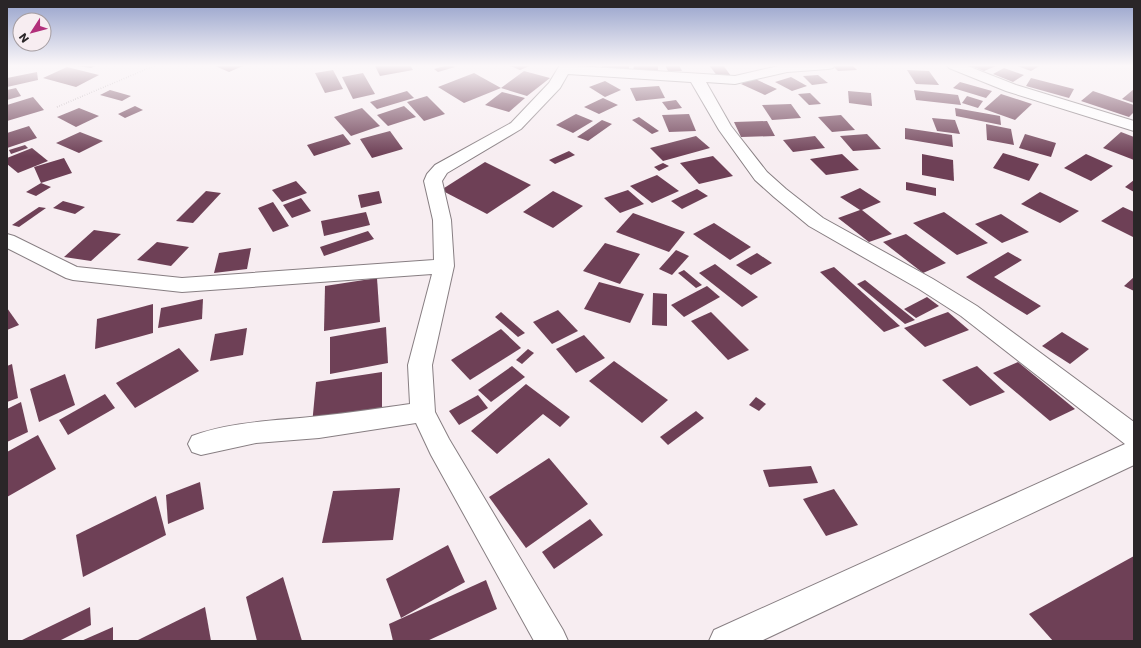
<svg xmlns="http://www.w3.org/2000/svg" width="1141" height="648" viewBox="0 0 1141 648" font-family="Poppins,sans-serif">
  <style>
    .building { fill: #6e4056 }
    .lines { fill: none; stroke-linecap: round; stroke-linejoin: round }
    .minor-casing { stroke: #877e82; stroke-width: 2 }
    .path { stroke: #8c8588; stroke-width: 1.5; stroke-dasharray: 0.5 2; stroke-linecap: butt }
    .minor { fill: #fff; fill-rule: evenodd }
  </style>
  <rect width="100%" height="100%" fill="#f7edf1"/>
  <g class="building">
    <polygon points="81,65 97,65 91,68 78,66"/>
    <polygon points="213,65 245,65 229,72"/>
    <polygon points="382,65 410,65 413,70 380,76 375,66"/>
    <polygon points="448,65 452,65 455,67 438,72 434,69"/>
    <polygon points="508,65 532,65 520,70"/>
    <polygon points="602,65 629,65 629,72 602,71"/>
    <polygon points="634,65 658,65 658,73 633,72"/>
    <polygon points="665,65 679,65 682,71 668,71"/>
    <polygon points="709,65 723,65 731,76 718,77"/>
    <polygon points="852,65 857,70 838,71 833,66"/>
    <polygon points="968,65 993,65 996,66 984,71"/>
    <polygon points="1015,65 1041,65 1031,71"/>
    <polygon points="67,67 99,75 76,87 43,78"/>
    <polygon points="1004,68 1024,75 1013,82 993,74"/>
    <polygon points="333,70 343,89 325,93 315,73"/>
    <polygon points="907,70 929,71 939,85 916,84"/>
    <polygon points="524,71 550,78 527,96 501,88"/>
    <polygon points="37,72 38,80 7,87 7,78"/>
    <polygon points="363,73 375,94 353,99 342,77"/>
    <polygon points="474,73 501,88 464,103 438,87"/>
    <polygon points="818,75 828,83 812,85 803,76"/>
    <polygon points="791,77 807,86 792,91 775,82"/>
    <polygon points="753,78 777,89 765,95 741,84"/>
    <polygon points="1031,78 1074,89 1069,98 1026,86"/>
    <polygon points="605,81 621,90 605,97 589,87"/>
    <polygon points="960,82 992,91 986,98 953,88"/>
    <polygon points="659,86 665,98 636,101 630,88"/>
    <polygon points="16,88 21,96 7,100 7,90"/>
    <polygon points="1134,89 1134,103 1122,99"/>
    <polygon points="110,90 131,96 122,101 100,95"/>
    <polygon points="914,90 958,95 961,105 916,100"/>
    <polygon points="407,91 414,98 377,109 370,102"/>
    <polygon points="848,91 871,93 872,106 849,103"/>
    <polygon points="1093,91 1134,105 1134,112 1129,117 1081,101"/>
    <polygon points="502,92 525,98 509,112 485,105"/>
    <polygon points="810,93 821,104 809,105 798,94"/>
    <polygon points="1001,94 1032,104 1015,120 984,109"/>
    <polygon points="427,96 445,114 424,121 407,102"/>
    <polygon points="967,96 983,101 978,108 962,103"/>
    <polygon points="33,97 44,110 7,121 7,105"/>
    <polygon points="603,98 618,105 599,114 584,107"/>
    <polygon points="676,100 682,108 668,110 662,102"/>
    <polygon points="791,104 801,118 772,120 762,105"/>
    <polygon points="135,106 143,110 125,118 118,114"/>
    <polygon points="404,106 416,117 388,126 377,115"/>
    <polygon points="79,108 99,116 76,127 57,117"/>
    <polygon points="362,108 380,126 351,136 334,117"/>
    <polygon points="955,108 1000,116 1001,125 956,116"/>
    <polygon points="576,114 593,121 573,133 556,125"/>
    <polygon points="689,114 696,131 669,132 662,115"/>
    <polygon points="841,115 855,130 832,132 818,117"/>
    <polygon points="639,117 659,131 652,134 632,120"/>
    <polygon points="932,118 955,120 960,134 937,131"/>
    <polygon points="602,120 612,124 588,141 577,137"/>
    <polygon points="767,121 775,136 741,137 734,122"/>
    <polygon points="986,124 1011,129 1014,145 987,140"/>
    <polygon points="29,126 37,138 7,148 7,133"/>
    <polygon points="905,128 952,135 953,147 905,139"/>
    <polygon points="390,131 403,149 372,158 360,139"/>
    <polygon points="80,132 103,141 79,153 56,143"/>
    <polygon points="1121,132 1134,137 1134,160 1103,148"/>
    <polygon points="343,134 351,144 314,156 307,145"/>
    <polygon points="867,134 881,149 853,151 840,136"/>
    <polygon points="1025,134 1056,143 1051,157 1019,148"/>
    <polygon points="696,136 710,148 663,161 650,148"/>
    <polygon points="815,136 825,148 793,152 783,140"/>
    <polygon points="25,145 28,148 11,154 9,150"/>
    <polygon points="32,148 48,161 18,173 7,164 7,158"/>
    <polygon points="569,151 575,155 555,164 549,160"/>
    <polygon points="1003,153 1039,164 1029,181 993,168"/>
    <polygon points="842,154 859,170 826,175 810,159"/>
    <polygon points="922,154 953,160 954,181 922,175"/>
    <polygon points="1086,154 1113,166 1091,181 1064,168"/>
    <polygon points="713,156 733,176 699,184 680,163"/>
    <polygon points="64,158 72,173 41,183 51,187 36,196 26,192 41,183 34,167"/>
    <polygon points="485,162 531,185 487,214 441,190"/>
    <polygon points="663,163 669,166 659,171 654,167"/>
    <polygon points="657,175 679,191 652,203 630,186"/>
    <polygon points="1134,180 1134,192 1125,187"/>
    <polygon points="296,181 307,193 282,202 272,190"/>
    <polygon points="906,182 936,188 936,196 906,190"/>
    <polygon points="860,188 881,202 862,210 892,234 869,242 838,218 860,210 840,197"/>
    <polygon points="697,189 708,196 682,209 671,201"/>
    <polygon points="628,190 644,204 620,213 604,198"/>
    <polygon points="206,191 221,193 193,223 176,221"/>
    <polygon points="379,191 382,203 361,208 358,195"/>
    <polygon points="553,191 583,206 553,228 523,212"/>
    <polygon points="1040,192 1079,211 1060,223 1021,204"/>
    <polygon points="301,198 311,211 292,218 283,205"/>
    <polygon points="63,201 85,207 75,214 53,208"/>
    <polygon points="273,202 289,226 273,232 258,208"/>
    <polygon points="39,207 46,208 19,227 12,225"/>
    <polygon points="1123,207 1134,212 1134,236 1133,237 1101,221"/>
    <polygon points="366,212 370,225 324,236 321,221"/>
    <polygon points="944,212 988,243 957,255 913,223"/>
    <polygon points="633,213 685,232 669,252 616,232"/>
    <polygon points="1001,214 1029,232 1002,243 975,224"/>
    <polygon points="714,223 751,247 730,260 693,234"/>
    <polygon points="94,230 121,234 91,261 64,257"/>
    <polygon points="368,231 374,239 324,256 320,247"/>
    <polygon points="906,234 946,263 923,273 883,242"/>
    <polygon points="157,242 189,247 171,266 137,260"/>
    <polygon points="605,243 640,254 620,284 583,271"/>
    <polygon points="251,248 247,269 214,273 219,253"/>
    <polygon points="676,250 689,256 672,275 659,269"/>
    <polygon points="1008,252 1022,260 994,277 1041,306 1027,315 966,277"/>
    <polygon points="757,253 772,263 751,275 736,265"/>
    <polygon points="715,264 758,297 742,307 699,273"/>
    <polygon points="834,267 900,326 884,332 820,272"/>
    <polygon points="684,270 702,285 696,288 678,273"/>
    <polygon points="1134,277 1134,291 1124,286"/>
    <polygon points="377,278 380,322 324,331 325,286"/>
    <polygon points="865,280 915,320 905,324 857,284"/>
    <polygon points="599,282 644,294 630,323 584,309"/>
    <polygon points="707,286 720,297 684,317 671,305"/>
    <polygon points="653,293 667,294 667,326 652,325"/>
    <polygon points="927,297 939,306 916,318 904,309"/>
    <polygon points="203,299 202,319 158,328 161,308"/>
    <polygon points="153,304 153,333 95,349 97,319"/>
    <polygon points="7,308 19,325 7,330"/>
    <polygon points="558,310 578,331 552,344 533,322"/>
    <polygon points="501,312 525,333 518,337 495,317"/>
    <polygon points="711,312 749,350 728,360 691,321"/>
    <polygon points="948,312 969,330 925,347 904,328"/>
    <polygon points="386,327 388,363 330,374 330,337"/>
    <polygon points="247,328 243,355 210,361 215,334"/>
    <polygon points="501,329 521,348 470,380 451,360"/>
    <polygon points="1062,332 1089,349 1070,364 1042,346"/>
    <polygon points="584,335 605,358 576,373 556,349"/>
    <polygon points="179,348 199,371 135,408 116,383"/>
    <polygon points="528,349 534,353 522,364 516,360"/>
    <polygon points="614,361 668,400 642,423 589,381"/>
    <polygon points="1018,362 1075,409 1050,421 993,373"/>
    <polygon points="12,364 18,398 7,402 7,366"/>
    <polygon points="512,366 525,377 491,402 478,390"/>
    <polygon points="977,366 1005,392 970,406 942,380"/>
    <polygon points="382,372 382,414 312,425 316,382"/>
    <polygon points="65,374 75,405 39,422 30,389"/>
    <polygon points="526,384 570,417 560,427 543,414 497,454 471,431"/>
    <polygon points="105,394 115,408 68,435 59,420"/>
    <polygon points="478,395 488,408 459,425 449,411"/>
    <polygon points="756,397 766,404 759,411 749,405"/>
    <polygon points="21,402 28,432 7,442 7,409"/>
    <polygon points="696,411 704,418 668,445 660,437"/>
    <polygon points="38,435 56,469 7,497 7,452"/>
    <polygon points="549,458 588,504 526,548 489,497"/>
    <polygon points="811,466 818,483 769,487 763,470"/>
    <polygon points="200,482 204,509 168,524 166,495"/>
    <polygon points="400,488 393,540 322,543 333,491"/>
    <polygon points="834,489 858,525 826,536 803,499"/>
    <polygon points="156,496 166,535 83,577 76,535"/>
    <polygon points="590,519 603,535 554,569 542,552"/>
    <polygon points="448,545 465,582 401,618 386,579"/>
    <polygon points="1134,556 1134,641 1053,641 1029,614"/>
    <polygon points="283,577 302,641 257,641 246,597"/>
    <polygon points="486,580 497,609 427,641 393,641 389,624"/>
    <polygon points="90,607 91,625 59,641 20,641"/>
    <polygon points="205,607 211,641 136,641"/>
    <polygon points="113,627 113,641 81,641"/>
  </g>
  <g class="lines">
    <g class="minor-casing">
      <g id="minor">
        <path d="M 560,65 L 735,76 L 783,65 L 835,65 L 833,68 L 828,69 L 787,72 L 735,84 L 706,82 L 731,126 L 767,172 L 786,189 L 823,218 L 933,279 L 977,306 L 1134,422 L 1134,465 L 761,641 L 709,641 L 714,630 L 1125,444 L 961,316 L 919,289 L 809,226 L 774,197 L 755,180 L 719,130 L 691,82 L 568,74 L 560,88 L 521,129 L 447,173 L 442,181 L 451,220 L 454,266 L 432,365 L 435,412 L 449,439 L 563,630 L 568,641 L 534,641 L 431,455 L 416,423 L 319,438 L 256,443 L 201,455 L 192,452 L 188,444 L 192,436 C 233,421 276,421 319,416 C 349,413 380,408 410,404 L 408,365 L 432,274 L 182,292 L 73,280 L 66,278 L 7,248 L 7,234 L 14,236 L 77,267 L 182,278 L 434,260 L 433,220 L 424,181 L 427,174 L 435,165 L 511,123 L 549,83 Z"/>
        <polygon points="947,65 965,65 1016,85 1134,121 1134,131 1006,91 949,68"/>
      </g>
    </g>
    <polyline class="path" points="57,107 156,65"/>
    <use href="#minor" class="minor"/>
  </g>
  <linearGradient id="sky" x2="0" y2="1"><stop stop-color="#96a2cb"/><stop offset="0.42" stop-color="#fbf7f9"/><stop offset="1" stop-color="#fbf7f9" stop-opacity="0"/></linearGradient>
  <rect width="1141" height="156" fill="url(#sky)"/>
  <rect width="1141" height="648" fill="none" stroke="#2a2628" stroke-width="16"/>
  <g transform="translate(32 32) rotate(234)"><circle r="19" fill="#f7edf1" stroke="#a59da1"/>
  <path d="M0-3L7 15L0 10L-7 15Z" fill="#b2307b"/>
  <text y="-6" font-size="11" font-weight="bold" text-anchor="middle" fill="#2a2628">N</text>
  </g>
</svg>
